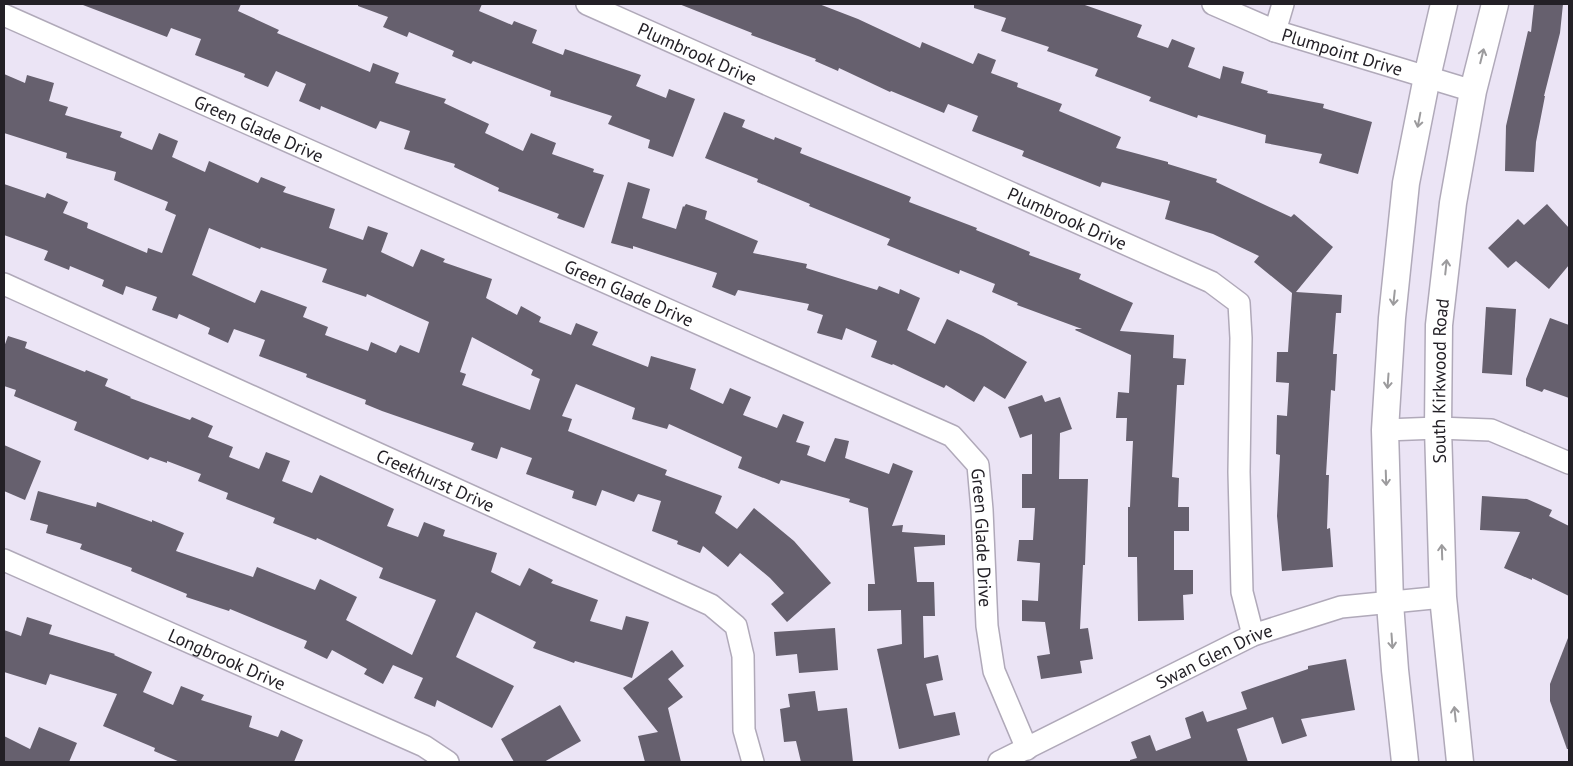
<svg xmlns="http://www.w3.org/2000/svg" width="1573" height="766" viewBox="0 0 1573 766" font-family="'PT Sans',sans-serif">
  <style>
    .building { fill: #66606e; fill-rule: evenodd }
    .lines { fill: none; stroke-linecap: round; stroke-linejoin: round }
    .minor-casing { stroke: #b0a9b9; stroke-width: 24 }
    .major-casing { stroke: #b0a9b9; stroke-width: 29 }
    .minor { stroke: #fff; stroke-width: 21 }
    .major { stroke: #fff; stroke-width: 26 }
    .oneway { stroke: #9c9b9d }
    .labels { text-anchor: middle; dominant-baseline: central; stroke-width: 5; stroke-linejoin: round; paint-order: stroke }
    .street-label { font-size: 18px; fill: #232026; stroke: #fff }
  </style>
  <rect width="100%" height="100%" fill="#ebe4f5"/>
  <g class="building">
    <polygon points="84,4 241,4 238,11 279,30 277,33 370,72 373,63 399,73 395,83 446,99 444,103 489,124 485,133 523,151 531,133 556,143 552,154 594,169 593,172 604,175 584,228 557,218 559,214 498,191 499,188 454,167 455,164 404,149 410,131 380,121 376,129 321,106 320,110 299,101 306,84 276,71 268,87 244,77 245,74 195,55 201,39 171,28 167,37 83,5"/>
    <polygon points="358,4 482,4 479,11 512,25 514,21 537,30 532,43 563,55 565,49 641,75 636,86 666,98 669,89 695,99 673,157 648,148 650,140 608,124 612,116 550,96 551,91 473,61 471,64 452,56 454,51 409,32 407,37 383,27 388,17 358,6"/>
    <polygon points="679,4 819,4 858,19 920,48 922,42 973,64 978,53 996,60 991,73 1018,83 1017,87 1062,104 1059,111 1121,137 1116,148 1168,162 1168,164 1217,179 1216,182 1291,217 1294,214 1333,247 1296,292 1342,295 1341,313 1336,313 1333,354 1337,354 1335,391 1331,390 1326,475 1329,475 1327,529 1330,528 1333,567 1282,571 1277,516 1280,455 1276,454 1277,415 1287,416 1289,383 1276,382 1277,352 1288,352 1292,293 1254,262 1259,256 1213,234 1165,219 1170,201 1102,182 1100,187 1022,156 1024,151 972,131 978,116 948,104 944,113 891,91 890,92 839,68 838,71 815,61 816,59 751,35 752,33"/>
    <polygon points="974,4 1082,4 1142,25 1137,37 1168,48 1172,39 1195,48 1188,67 1220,79 1223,66 1244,72 1241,83 1268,91 1267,93 1324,104 1323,108 1372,122 1358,174 1319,163 1322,154 1265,143 1266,135 1198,115 1197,118 1149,101 1151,97 1095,76 1098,69 1047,51 1049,47 1001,31 1006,18 974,8"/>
    <polygon points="1534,4 1563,4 1560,33 1544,96 1545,96 1536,142 1534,172 1505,171 1506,126 1528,31 1531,32"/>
    <path d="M 4,74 L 25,83 L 27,75 L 54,83 L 49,101 L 68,107 L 65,115 L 122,132 L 120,137 L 152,150 L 159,133 L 178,141 L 172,157 L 205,172 L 209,161 L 258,183 L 261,177 L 286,187 L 283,192 L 335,209 L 329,228 L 363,240 L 368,226 L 388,233 L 381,252 L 413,267 L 421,249 L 445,259 L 443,262 L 492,279 L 486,298 L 517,315 L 521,306 L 541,317 L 539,322 L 571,335 L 576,323 L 598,332 L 592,345 L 648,367 L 651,356 L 696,369 L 690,389 L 723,404 L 730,388 L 751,397 L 743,415 L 777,428 L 783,414 L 804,422 L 796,442 L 810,446 L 807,455 L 825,462 L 835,438 L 849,441 L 845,458 L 889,474 L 893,463 L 913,471 L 892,526 L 903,525 L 902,532 L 945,535 L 945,545 L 914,547 L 917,582 L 934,582 L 935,616 L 923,616 L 924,658 L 938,655 L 943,680 L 926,684 L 934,716 L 955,712 L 960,735 L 899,749 L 877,649 L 902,644 L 901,610 L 868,611 L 868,584 L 875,584 L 868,508 L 849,502 L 850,499 L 781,480 L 779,484 L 738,468 L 742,457 L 669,424 L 667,429 L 632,419 L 635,408 L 576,384 L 562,416 L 572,419 L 568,431 L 667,470 L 665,475 L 722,496 L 715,513 L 737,529 L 754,508 L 794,541 L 831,583 L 787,622 L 771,604 L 784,593 L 770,578 L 740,553 L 728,567 L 703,546 L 700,553 L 677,544 L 678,541 L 652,531 L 661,501 L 638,494 L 634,502 L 602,490 L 596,506 L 572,498 L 574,491 L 526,474 L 532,458 L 501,447 L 497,459 L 471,450 L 474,443 L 382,411 L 365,404 L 366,400 L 306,377 L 307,374 L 259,356 L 265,340 L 234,329 L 228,343 L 208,334 L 210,328 L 179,314 L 177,319 L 152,310 L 157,297 L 126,286 L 123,295 L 102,286 L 104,280 L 70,266 L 69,270 L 44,260 L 48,251 L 4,235 L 4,184 L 45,198 L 47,193 L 68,202 L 63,213 L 88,223 L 87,228 L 147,253 L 148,248 L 162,253 L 176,215 L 165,210 L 168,202 L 114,180 L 116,172 L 66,158 L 67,153 L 4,133 ZM 209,228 L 260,249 L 261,247 L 327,269 L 322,282 L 366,297 L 367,294 L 429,322 L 419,353 L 400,345 L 396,353 L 371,342 L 368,351 L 325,335 L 328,327 L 303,317 L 307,307 L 261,290 L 255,303 L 192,275 ZM 472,337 L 533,370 L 531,375 L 540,379 L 530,410 L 462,385 L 466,374 L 460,372 Z"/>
    <polygon points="724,112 745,120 742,127 774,140 775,137 802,148 800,153 911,197 909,202 977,228 976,230 1030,252 1029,255 1081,274 1079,279 1133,303 1120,331 1174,335 1173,358 1186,359 1184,385 1177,385 1172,477 1179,478 1178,507 1189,507 1189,531 1174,531 1174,570 1193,570 1193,594 1183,595 1184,620 1138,621 1137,557 1128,557 1128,507 1130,507 1133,441 1126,441 1127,418 1116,418 1118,392 1129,393 1131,355 1075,330 1076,329 1082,329 1017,305 1018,303 992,292 995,284 960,270 959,274 887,245 890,239 809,206 810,204 757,182 758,179 705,158"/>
    <polygon points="628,182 650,189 642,218 676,229 683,206 684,207 686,204 707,211 705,219 758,241 753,253 807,264 806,268 877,290 879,286 899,294 900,289 920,298 907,330 935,344 947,319 983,336 1027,362 1005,399 984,386 974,402 946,385 944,388 893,364 892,365 871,357 877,341 846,328 842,340 817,333 823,315 807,310 809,304 738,290 735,296 712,287 717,273 633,246 633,249 611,243"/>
    <polygon points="1547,204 1569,228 1569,265 1549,289 1516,261 1508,268 1488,248 1518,219 1524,225"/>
    <polygon points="1486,307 1516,309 1512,375 1482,373"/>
    <polygon points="1550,318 1569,325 1569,398 1544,389 1542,392 1526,386 1526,379"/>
    <polygon points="8,336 27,342 25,348 85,372 86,370 108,379 105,386 131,397 130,398 190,420 192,417 213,426 208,437 233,447 229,457 259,469 266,452 290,461 282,481 312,493 320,475 394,509 387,526 418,537 424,522 445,530 443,536 497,553 491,572 520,586 529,568 553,580 551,583 598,600 590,621 622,630 626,616 649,622 632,678 575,661 574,663 533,648 536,642 476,612 456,657 514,686 492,728 437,700 435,707 414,698 423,678 393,665 383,684 364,674 367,669 332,650 327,659 304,648 307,641 230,609 229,611 186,597 187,594 131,571 132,568 80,549 82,544 46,533 48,525 30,520 38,491 96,507 97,502 152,522 152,520 184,533 176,551 253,577 257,567 315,590 320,579 357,597 346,620 412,655 436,600 379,578 383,568 317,538 316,540 273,523 275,518 226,499 228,493 198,481 201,474 167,461 167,463 150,457 148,460 74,430 77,422 14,396 16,390 4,386 4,347"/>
    <polygon points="1042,395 1045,402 1060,397 1072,429 1060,433 1059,479 1088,479 1085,565 1083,565 1080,629 1088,628 1093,659 1080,661 1082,673 1041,679 1037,656 1050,654 1045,622 1022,621 1022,600 1038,601 1040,563 1017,561 1019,540 1033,540 1035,508 1022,508 1022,474 1032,474 1032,434 1020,438 1008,407"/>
    <polygon points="4,445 41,461 25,500 4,491"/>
    <polygon points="1482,496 1527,499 1552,510 1549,516 1569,526 1569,596 1532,578 1532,580 1504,568 1520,532 1480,530"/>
    <polygon points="27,617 52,625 49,634 115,654 114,655 152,672 143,692 173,705 181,686 204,695 201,700 252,716 249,727 278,737 281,730 303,740 294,762 180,762 154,751 155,748 103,726 117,694 50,674 46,685 4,672 4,630 21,636"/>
    <polygon points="835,628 838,670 799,673 797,654 776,656 774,632"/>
    <polygon points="1568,638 1569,749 1567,749 1550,701 1550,684"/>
    <polygon points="672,650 684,666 668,679 683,697 668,708 681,762 645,762 638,736 658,732 623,688"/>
    <polygon points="1346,659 1355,710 1301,719 1307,736 1282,744 1273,717 1237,729 1248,762 1130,762 1130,760 1137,758 1131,742 1150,735 1156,751 1191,738 1185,718 1203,711 1207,722 1247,709 1241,692 1308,669 1308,666"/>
    <polygon points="815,691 818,711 847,708 853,762 801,762 796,741 784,742 780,709 790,707 788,694"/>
    <polygon points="560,705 581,741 544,762 514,762 501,739"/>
    <polygon points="39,727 77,743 69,762 4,762 4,736 30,749"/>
  </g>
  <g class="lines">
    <g class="minor-casing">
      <g id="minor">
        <path id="s1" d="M 587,4 L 1211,282 L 1239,303 L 1241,338 L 1239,472 L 1242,592 L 1253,635"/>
        <path id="s2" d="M 1213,4 L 1275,31 L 1473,91"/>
        <path id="s3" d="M 4,15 L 952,436 L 978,465 L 982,510 L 987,626 L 994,671 L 1027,749"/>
        <polyline points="1275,31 1283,4"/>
        <path id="s4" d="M 4,284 L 711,605 L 736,626 L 743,656 L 744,730 L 753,762"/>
        <polyline points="1385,430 1438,428 1491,430 1569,463"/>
        <path id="s5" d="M 4,560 L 424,746 L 448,762"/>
        <path id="s6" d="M 999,762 L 1253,635 L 1341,607 L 1443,597"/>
      </g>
    </g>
    <g class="major-casing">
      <g id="major">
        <polyline points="1405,762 1395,670 1390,603 1385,430 1392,318 1406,183 1427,77 1444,4"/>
        <path id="s7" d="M 1460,762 L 1443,597 L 1438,428 L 1439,325 L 1453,203 L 1473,91 L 1495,4"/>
      </g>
    </g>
    <use href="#minor" class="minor"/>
    <use href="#major" class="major"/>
  </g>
  <defs><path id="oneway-shaft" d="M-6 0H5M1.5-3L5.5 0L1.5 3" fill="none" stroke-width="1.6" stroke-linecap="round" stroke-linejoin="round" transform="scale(1.25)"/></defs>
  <g class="oneway">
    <use href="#oneway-shaft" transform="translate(1482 56) rotate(-76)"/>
    <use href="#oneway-shaft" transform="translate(1419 120) rotate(101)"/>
    <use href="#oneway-shaft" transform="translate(1446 267) rotate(-84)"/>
    <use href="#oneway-shaft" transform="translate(1394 298) rotate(96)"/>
    <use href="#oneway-shaft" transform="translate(1388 381) rotate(94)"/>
    <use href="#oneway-shaft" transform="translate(1386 478) rotate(88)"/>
    <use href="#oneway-shaft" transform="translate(1442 552) rotate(-92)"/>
    <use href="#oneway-shaft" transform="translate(1392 641) rotate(86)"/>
    <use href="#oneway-shaft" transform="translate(1455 714) rotate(-96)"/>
  </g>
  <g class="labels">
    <g class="street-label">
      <text stroke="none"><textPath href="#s2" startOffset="138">Plumpoint Drive</textPath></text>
      <text stroke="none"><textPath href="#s1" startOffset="121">Plumbrook Drive</textPath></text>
      <text stroke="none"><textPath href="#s3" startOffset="279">Green Glade Drive</textPath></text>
      <text stroke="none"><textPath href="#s1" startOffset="526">Plumbrook Drive</textPath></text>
      <text stroke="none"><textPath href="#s3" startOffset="684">Green Glade Drive</textPath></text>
      <text stroke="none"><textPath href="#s7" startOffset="382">South Kirkwood Road</textPath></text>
      <text stroke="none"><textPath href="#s4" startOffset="474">Creekhurst Drive</textPath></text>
      <text stroke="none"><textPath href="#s3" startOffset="1149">Green Glade Drive</textPath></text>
      <text stroke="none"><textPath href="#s6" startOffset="240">Swan Glen Drive</textPath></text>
      <text stroke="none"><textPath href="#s5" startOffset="244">Longbrook Drive</textPath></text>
    </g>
  </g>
  <rect width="1573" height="766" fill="none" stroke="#232026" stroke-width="10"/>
</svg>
